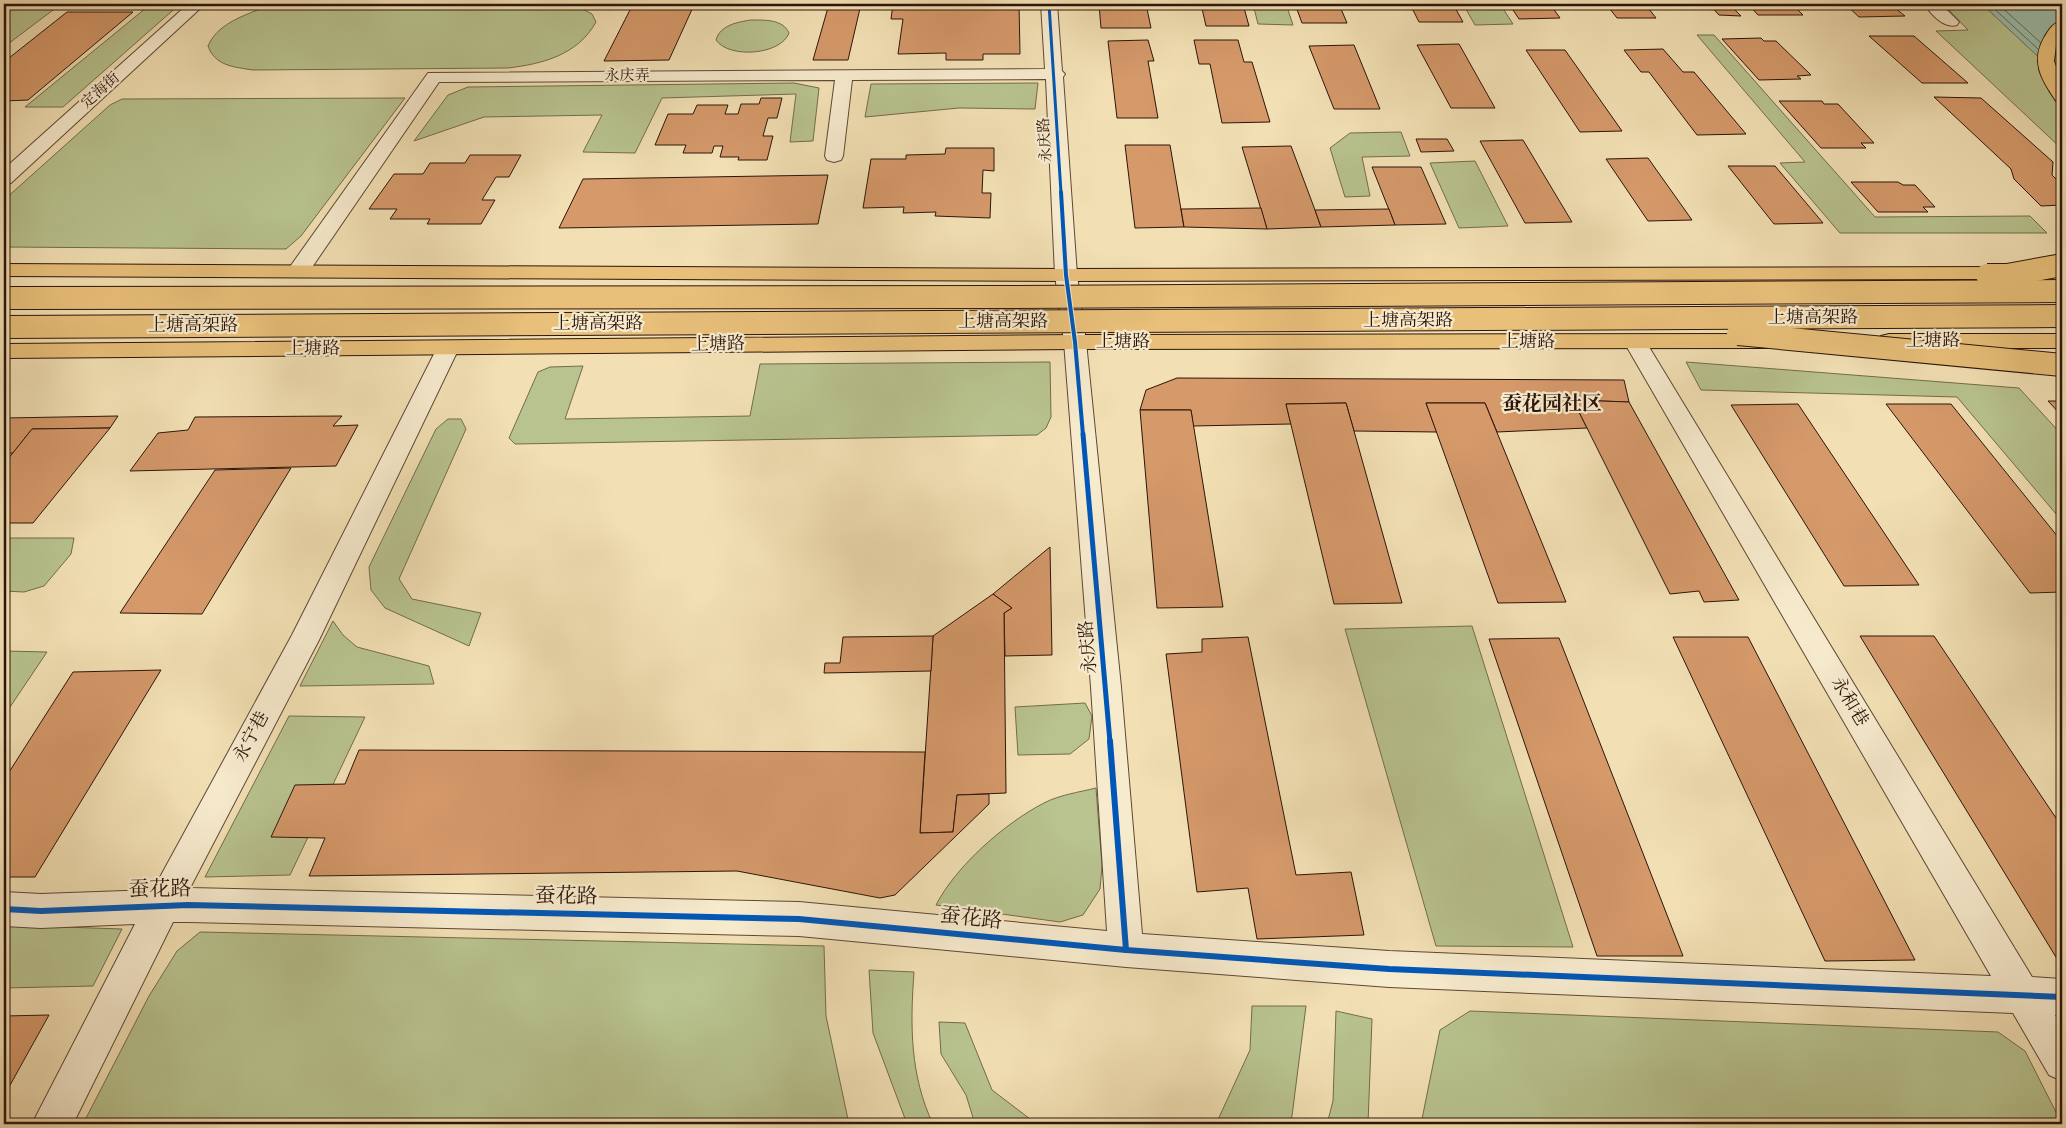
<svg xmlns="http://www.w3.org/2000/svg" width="2066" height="1128" viewBox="0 0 2066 1128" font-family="Vollkorn,'Noto Serif SC',serif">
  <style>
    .green { fill: #b8c38f; stroke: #726c4c }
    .water { fill: #9cbdaa; stroke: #6f796a }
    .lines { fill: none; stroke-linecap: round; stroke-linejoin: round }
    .shore { stroke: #64685a; stroke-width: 1 }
    .building { fill: #d5996a; stroke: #2c140a }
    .street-casing { stroke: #5e4734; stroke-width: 2 }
    .primary-casing { stroke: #2c140a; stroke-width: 2 }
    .highway-casing { stroke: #2c140a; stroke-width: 2 }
    .street { fill: #f7ebce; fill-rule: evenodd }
    .primary { fill: #e9c07a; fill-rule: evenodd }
    .highway { fill: #e9c07a; fill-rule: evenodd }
    .highway-bridge-casing { stroke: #2c140a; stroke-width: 24; stroke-linecap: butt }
    .highway-bridge { stroke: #e9c07a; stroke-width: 22 }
    .cycleway-far3-casing { stroke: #f7ebce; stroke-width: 5 }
    .cycleway-far2-casing { stroke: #f7ebce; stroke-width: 6 }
    .cycleway-far1-casing { stroke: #f7ebce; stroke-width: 8 }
    .cycleway-casing { stroke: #f7ebce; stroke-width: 9 }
    .cycleway-far3 { stroke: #0057b8; stroke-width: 3 }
    .cycleway-far2 { stroke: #0057b8; stroke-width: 4 }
    .cycleway-far1 { stroke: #0057b8; stroke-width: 5 }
    .cycleway { stroke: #0057b8; stroke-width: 6 }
    .labels { text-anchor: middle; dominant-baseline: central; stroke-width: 4.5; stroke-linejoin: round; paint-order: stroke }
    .far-street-label { font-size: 15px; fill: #2c140a; stroke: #f7ebce }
    .street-label { font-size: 18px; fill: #2c140a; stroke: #f7ebce }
    .quarter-label { font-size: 20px; font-weight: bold; fill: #2c140a; stroke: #f7ebce }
    .near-street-label { font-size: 21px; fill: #2c140a; stroke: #f7ebce }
  </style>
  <rect width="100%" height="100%" fill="#f2e0b4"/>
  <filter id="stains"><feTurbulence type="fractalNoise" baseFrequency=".004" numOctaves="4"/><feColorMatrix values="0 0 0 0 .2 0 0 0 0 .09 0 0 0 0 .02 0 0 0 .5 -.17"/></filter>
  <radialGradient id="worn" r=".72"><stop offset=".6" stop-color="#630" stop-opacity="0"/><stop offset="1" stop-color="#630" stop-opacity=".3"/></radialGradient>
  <g class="green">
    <polygon points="4,4 61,4 4,47"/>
    <polygon points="88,4 180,4 63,107 25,107 146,8 84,6"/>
    <path d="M 229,4 L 604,4 L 601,8 L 581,8 L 592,14 L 596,22 C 578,55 542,64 508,68 L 253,70 C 234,67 215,66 208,46 C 217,25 240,17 260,9 L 223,9 Z"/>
    <polygon points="1253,4 1286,4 1293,25 1258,24"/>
    <polygon points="1463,4 1500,4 1513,24 1475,25"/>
    <polygon points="1943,4 1982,4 2062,79 2062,149 1936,31 1968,30"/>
    <path d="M 751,20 C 764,20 783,19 789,33 C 781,55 729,59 716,40 C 720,25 738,22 751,20 Z"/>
    <polygon points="1697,35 1714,35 1875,217 2030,216 2047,233 1840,233 1780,163 1805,162"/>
    <polygon points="794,83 819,88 813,141 790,142 796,94 662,98 635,153 583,152 602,115 484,117 414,141 448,95 468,87"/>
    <polygon points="1038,83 1035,109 959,108 865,117 871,84"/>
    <polygon points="405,98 301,236 286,249 4,247 4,200 110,105 122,99"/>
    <polygon points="1401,132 1410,156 1362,157 1370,196 1345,197 1330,148 1350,133"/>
    <polygon points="1475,161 1508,226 1459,228 1430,163"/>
    <polygon points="1050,362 1051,417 1046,428 1037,435 515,444 509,438 538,372 550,367 583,366 565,419 750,416 760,364"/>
    <polygon points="1686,362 2019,388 2062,435 2062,521 1957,397 1701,390"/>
    <polygon points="448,419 461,419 466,429 399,579 412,599 481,613 469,646 385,608 371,590 369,567 436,429"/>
    <polygon points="4,538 74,538 71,554 44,586 24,592 4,591"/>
    <polygon points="333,621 343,635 357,647 429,666 434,684 300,686"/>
    <polygon points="1472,626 1573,947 1436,946 1345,629"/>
    <polygon points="4,651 47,652 4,716"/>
    <polygon points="1085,703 1092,716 1089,739 1070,754 1018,755 1015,707"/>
    <polygon points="289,716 365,717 290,875 205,877"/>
    <path d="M 1096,788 L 1102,866 L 1100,889 L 1083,915 L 1060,922 L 936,905 C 956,866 1005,823 1044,803 C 1059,795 1080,792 1096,788 Z"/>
    <polygon points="4,925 122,929 93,986 4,988"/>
    <polygon points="200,932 824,946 826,1016 849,1124 83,1124 149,996 177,951"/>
    <path d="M 869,970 L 914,972 C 910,1025 910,1076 933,1124 L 907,1124 L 873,1033 Z"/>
    <polygon points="1252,1006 1306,1006 1292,1116 1289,1124 1216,1124 1250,1050"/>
    <polygon points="1336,1011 1372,1019 1368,1124 1327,1124 1333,1101"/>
    <polygon points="1470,1011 1998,1032 2025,1051 2062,1124 1421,1124 1440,1030"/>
    <polygon points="939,1022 965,1023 992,1090 1034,1122 1041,1124 975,1124 966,1095 941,1054"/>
  </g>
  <polygon class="water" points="1982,4 2062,4 2062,79"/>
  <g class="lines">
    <g class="shore">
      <polyline points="1989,4 2038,49"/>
      <polyline points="1998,4 2040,42"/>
    </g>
  </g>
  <g class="building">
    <polygon points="633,4 861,4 848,60 813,60 829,4 694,5 669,60 604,61"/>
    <polygon points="893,4 1019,4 1020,54 983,54 983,60 946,60 946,53 898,54 903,19 891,19"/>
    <polygon points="1099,4 1146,4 1151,28 1101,28"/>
    <polygon points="1201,4 1243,4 1249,26 1206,26"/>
    <polygon points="1295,4 1339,4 1347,23 1302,23"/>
    <polygon points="1410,4 1453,4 1463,22 1419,22"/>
    <polygon points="1509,4 1550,4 1560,18 1519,19"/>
    <polygon points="1606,4 1645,4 1656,18 1617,18"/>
    <polygon points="1709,4 1729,4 1741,16 1719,15"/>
    <polygon points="1748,4 1796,4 1801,9 1797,9 1803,15 1758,15"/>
    <polygon points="1845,4 1890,4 1905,16 1859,17"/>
    <polygon points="67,12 133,12 28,100 4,101 4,62"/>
    <polygon points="1869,36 1914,36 1968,83 1922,83"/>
    <polygon points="1761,38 1764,41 1776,41 1811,75 1797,76 1801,79 1759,80 1722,39"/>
    <polygon points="1148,40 1154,61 1148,61 1158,118 1117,118 1108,41"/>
    <polygon points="1194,40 1238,40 1244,62 1252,62 1270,122 1222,123 1210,64 1199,64"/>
    <polygon points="1459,44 1495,108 1451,108 1417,45"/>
    <polygon points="1354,45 1380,109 1334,109 1309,46"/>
    <polygon points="1663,49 1683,72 1694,72 1746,134 1697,135 1649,72 1641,72 1624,50"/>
    <polygon points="1526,50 1565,50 1622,131 1580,132"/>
    <polygon points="1934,97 1981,98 2053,162 2052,175 2062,185 2062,205 2041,206 2014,179 2011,169"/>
    <polygon points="761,98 782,98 777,118 768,118 763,136 773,136 767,160 738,160 739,157 720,157 723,146 714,146 712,153 683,153 686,145 655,145 668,114 693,114 697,105 728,105 725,114 738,114 741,104 759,104"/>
    <polygon points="1779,101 1822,101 1824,104 1838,104 1874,143 1861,143 1866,148 1821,148"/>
    <polygon points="1416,139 1447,139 1454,151 1421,152"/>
    <polygon points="1523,140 1572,222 1525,223 1480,141"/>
    <polygon points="1125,145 1170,145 1184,227 1135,228"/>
    <polygon points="1291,146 1315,210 1321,227 1267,229 1242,147"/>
    <polygon points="946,148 994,148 994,171 983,170 982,193 991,193 990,218 935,216 936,212 903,213 904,207 863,208 871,159 906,159 906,155 945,154"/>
    <polygon points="470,155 521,155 509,177 496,177 482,200 495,200 481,224 427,224 430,219 390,219 397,209 369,209 394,174 423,174 430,163 465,163"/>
    <polygon points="1648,158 1692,220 1648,221 1606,159"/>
    <polygon points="1728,166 1775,166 1823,223 1774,224"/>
    <polygon points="1372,167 1421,167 1446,224 1395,225"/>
    <polygon points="828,175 818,224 559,228 583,179"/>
    <polygon points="1851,182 1898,182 1903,185 1915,185 1935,207 1923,207 1928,212 1878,212"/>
    <polygon points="1261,208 1267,229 1184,227 1181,209"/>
    <polygon points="1389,209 1395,225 1321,227 1315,210"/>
    <polygon points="1177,378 1624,380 1629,402 1573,400 1587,428 1497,432 1485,403 1426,403 1437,432 1354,431 1346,403 1286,404 1291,424 1193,426 1191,410 1140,410 1146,390"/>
    <polygon points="1573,400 1629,402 1739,600 1704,602 1699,591 1670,594"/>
    <polygon points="2048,401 2062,401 2062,416"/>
    <polygon points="1346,403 1354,431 1402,603 1334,604 1286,404"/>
    <polygon points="1426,403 1485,403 1566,602 1498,603"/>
    <polygon points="1798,404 1919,585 1844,586 1731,405"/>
    <polygon points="1886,404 1951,404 2062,542 2062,592 2030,593"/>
    <polygon points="1140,410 1191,410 1223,607 1157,608"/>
    <polygon points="118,416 110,428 32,429 13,453 4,454 4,418"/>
    <polygon points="342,416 333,426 358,425 336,466 130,471 158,433 188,430 195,417"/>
    <polygon points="110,428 33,523 4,523 4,464 32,429"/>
    <polygon points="291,468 202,614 120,613 215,470"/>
    <polygon points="1050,547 1052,655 1005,656 1004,613 1012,608 993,594"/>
    <polygon points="993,594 1012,608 1004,613 1006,793 957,795 953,832 920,833 933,636"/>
    <polygon points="933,636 931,671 824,673 825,663 840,663 843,637"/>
    <polygon points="1860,636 1934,636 2062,827 2062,967"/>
    <polygon points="1248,637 1296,875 1351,872 1364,935 1257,939 1248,888 1197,892 1166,654 1202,652 1202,639"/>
    <polygon points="1673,637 1748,637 1915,960 1825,961"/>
    <polygon points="1559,638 1683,956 1597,956 1489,639"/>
    <polygon points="161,670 35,877 4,877 4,780 73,672"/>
    <polygon points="359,750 925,752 920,833 953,832 957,795 989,794 989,804 895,895 880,898 737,871 309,876 325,838 271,837 295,785 345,784"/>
    <polygon points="49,1015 4,1096 4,1016"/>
  </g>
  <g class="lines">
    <g class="street-casing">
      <g id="street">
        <polygon points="188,4 205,4 11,183 4,185 4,169"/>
        <polygon points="1041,4 1057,4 1062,71 1065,74 1063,77 1077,275 1086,342 1121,687 1142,934 1389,951 1991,976 1624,342 1627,337 1635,335 1643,337 1646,342 2032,977 2062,979 2062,1015 2055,1015 2062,1027 2062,1081 2049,1075 2013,1013 1389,987 1126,967 799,936 188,922 173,922 73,1124 32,1124 135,924 41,928 4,926 4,892 41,894 153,890 292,635 437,348 440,343 448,341 456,343 459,348 319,640 190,888 799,902 1107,931 1091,687 1064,342 1055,275 1046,79 852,80 843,156 841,160 834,162 827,160 825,156 835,80 439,82 306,276 298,277 290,276 287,271 428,73 1045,69"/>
        <path d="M 1924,4 L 1941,4 L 1959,22 L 1957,25 C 1944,29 1931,14 1924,4 Z"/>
      </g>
    </g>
    <g class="primary-casing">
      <g id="primary">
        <polygon points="4,264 1066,269 2013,267 2021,268 2024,273 2021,278 2013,279 1066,281 4,276"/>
        <polygon points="1768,334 1776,336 1779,341 1776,346 1768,348 1075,349 4,358 4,344 1075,335"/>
        <polygon points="1889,334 2062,334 2062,348 1889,348 1881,346 1878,341 1881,336"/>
      </g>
    </g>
    <g class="highway-casing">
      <path id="highway" d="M 2062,21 L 2062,34 L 2056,46 L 2054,61 L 2062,83 L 2062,102 L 2056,101 C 2041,79 2030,61 2045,36 C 2050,28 2053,23 2062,21 Z"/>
    </g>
    <use href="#street" class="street"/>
    <use href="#primary" class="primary"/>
    <use href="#highway" class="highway"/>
    <g class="highway-bridge-casing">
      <g id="highway-bridge">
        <polyline points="1987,275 2007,275 2062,265"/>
        <polyline points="4,298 1011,297 2062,291"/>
        <polyline points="4,327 2062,316"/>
        <polyline points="1738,334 2062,365"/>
      </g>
    </g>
    <use href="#highway-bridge" class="highway-bridge"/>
    <g class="cycleway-far3-casing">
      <polyline id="cycleway-far3" points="1049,4 1061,193"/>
    </g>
    <g class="cycleway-far2-casing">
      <polyline id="cycleway-far2" points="1061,192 1066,275 1075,342 1083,435"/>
    </g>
    <g class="cycleway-far1-casing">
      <polyline id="cycleway-far1" points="1083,434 1110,742"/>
    </g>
    <g class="cycleway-casing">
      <g id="cycleway">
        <polyline points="1110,741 1126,950"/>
        <polyline points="4,909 41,911 188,905 799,919 1126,950 1389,969 2062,997"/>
      </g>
    </g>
    <use href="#cycleway-far3" class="cycleway-far3"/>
    <use href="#cycleway-far2" class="cycleway-far2"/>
    <use href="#cycleway-far1" class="cycleway-far1"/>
    <use href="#cycleway" class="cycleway"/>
  </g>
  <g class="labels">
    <g class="far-street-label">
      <text x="627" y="76">永庆弄</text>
      <text transform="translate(101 91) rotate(-42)">定海街</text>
      <text transform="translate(1046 140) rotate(-94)">永庆路</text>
    </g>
    <g class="street-label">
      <text x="1813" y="318">上塘高架路</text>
      <text x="1408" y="321">上塘高架路</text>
      <text x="1003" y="322">上塘高架路</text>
      <text x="598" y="324">上塘高架路</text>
      <text x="193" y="326">上塘高架路</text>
      <text x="1933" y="341">上塘路</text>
      <text x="1123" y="342">上塘路</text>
      <text x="1528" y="342">上塘路</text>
      <text transform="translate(718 345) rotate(-1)">上塘路</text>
      <text x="313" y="349">上塘路</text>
      <text transform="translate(1089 647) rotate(-95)">永庆路</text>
      <text transform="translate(1849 702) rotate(59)">永和巷</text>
      <text transform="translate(252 737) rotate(-62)">永宁巷</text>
    </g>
    <g class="quarter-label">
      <text x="1552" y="405">蚕花园社区</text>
    </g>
    <g class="near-street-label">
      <text transform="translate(160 890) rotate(-1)">蚕花路</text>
      <text transform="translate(566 897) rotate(1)">蚕花路</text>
      <text transform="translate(971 919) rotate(6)">蚕花路</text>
    </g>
  </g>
  <rect width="2066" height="1128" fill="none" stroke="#f2e0b4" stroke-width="20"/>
  <rect x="5" y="5" width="2056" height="1118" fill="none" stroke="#2c140a" stroke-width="2.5"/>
  <rect x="10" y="10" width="2046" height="1108" fill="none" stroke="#2c140a"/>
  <rect width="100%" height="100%" filter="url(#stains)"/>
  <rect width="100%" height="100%" fill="url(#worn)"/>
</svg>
